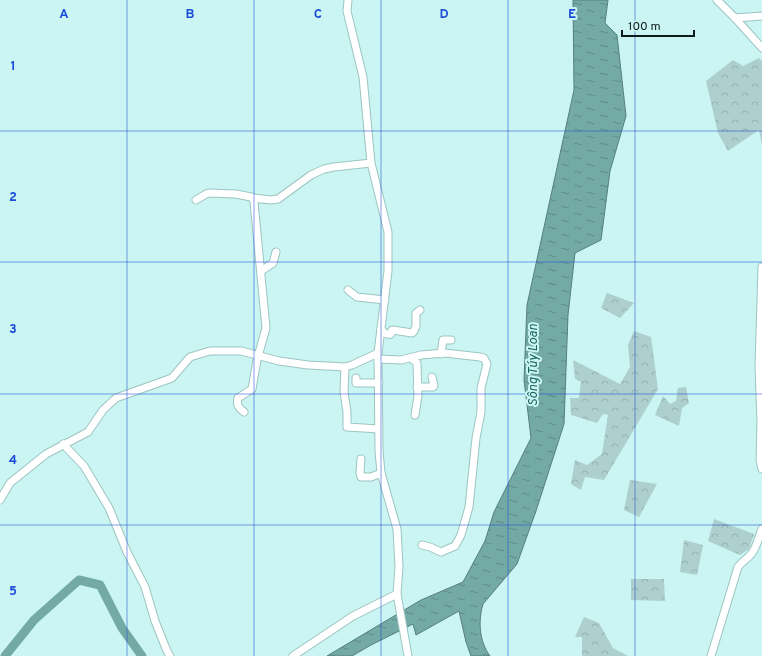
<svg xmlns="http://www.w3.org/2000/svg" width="762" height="656" viewBox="0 0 762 656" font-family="Overpass,sans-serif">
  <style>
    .forest { fill: url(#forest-crowns) }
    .water { fill: url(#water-ripples); stroke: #557f7c }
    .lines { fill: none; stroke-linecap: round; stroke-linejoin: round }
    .river { stroke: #74aaa6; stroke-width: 9 }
    .minor-casing { stroke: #9cc5c2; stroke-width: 9 }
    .minor { stroke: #fff; stroke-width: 7 }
    .grid { fill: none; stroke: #1d4ed8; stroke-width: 1; stroke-opacity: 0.55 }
    .labels { text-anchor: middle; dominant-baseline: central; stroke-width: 4; stroke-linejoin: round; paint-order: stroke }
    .water-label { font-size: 13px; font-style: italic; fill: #1a6360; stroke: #caf5f2 }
    .grid-label { font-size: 13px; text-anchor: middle; font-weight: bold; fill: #1d4ed8; stroke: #caf5f2; stroke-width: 4; stroke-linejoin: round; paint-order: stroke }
  </style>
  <defs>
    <pattern id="forest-crowns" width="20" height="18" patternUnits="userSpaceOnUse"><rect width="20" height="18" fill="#adcfcd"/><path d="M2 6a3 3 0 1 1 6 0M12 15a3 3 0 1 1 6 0" fill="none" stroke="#94b1af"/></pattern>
    <pattern id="water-ripples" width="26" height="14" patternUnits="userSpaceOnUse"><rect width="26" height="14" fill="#74aaa6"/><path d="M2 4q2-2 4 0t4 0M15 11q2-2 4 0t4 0" fill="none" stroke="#5e8a86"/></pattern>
  </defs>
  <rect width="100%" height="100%" fill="#caf5f2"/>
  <g class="forest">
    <polygon points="759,58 762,61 762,145 759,130 728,151 718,133 706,81 733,60 743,66"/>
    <polygon points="607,293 634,303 620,318 601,308"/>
    <polygon points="634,331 651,337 658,389 604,480 585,477 581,490 571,484 575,460 587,465 602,454 608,415 603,414 597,423 571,415 570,398 579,398 581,382 575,379 573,360 620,384 630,367 628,345"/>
    <polygon points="686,387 689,403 682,408 679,426 655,415 663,396 670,404 676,401 678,388"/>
    <polygon points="630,480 657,484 639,517 624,510"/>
    <polygon points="714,519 754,534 749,549 740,555 708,541"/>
    <polygon points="684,540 703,545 697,575 680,572"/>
    <polygon points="631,579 664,579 665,601 631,600"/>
    <polygon points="584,617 599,623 613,648 628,656 582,656 582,637 575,637"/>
  </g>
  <path class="water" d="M 573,0 L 608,0 L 605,23 L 617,35 L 626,116 L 610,171 L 601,240 L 575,253 L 568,315 L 564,424 L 536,511 L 517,564 L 483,604 C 478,621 479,641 490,656 L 471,656 L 466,642 L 459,611 L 416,635 L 413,624 L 371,645 L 352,656 L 327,656 L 421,600 L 463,582 L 485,541 L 494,512 L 531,438 L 524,380 L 527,305 L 574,90 Z"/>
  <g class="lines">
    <polyline class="river" points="5,656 34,620 79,580 100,585 122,628 142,656"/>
    <g class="minor-casing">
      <g id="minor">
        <polyline points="348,0 347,11 363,77 371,163 388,232 388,271 378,353 379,451 381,473 397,529 399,567 397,594 408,656"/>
        <polyline points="717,0 735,18 762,48"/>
        <polyline points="735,18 762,16"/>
        <polyline points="253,198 271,200 278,199 311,175 324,169 334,167 371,163"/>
        <path d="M 196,200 L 206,194 L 209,193 L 236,194 L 251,197 L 253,198 L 254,202 L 266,328 L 257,360 L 252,389 L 238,398 C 236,405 239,408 244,412"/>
        <polyline points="762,267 759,367 761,421 760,460 762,469"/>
        <polyline points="261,271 273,263 276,252"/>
        <polyline points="348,290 357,297 385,300"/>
        <path d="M 381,329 C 384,333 386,335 391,334 L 392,330 L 393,330 L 412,333 L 414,331 L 416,326 L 416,313 L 420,310"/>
        <polyline points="441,354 443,340 451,340"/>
        <polyline points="411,358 417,363 418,396 415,415"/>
        <polyline points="378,359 401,360 421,355 445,353 480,357 484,358 487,364 481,388 481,412 476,438 469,507 461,535 455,546 441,552 430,547 422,545"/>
        <polyline points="345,367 344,392 347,412 347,427 379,429"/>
        <polyline points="356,378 356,383 379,383"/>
        <polyline points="417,387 433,387 434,386 432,377"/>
        <polyline points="63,444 84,466 109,508 127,552 145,587 155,621 167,651 170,656"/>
        <polyline points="361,459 360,473 361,477 371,477 381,473"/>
        <polyline points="0,500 10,483 46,454 88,432 103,410 116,398 172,378 190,357 210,351 241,351 279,361 308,365 345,367 352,365 378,353"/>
        <polyline points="293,656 353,616 397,594"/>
        <path d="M 711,656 L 738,567 C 742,561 748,559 752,553 C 757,546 759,536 762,529"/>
      </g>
    </g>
    <use href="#minor" class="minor"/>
  </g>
  <path class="grid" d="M 127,0 L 127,656M 254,0 L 254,656M 381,0 L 381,656M 508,0 L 508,656M 635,0 L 635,656M 0,131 L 762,131M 0,262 L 762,262M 0,394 L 762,394M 0,525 L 762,525"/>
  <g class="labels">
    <g class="water-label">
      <text transform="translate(534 365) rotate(-90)">Sông Túy Loan</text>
    </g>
  </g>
  <g class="grid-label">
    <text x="64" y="18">A</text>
    <text x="190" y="18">B</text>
    <text x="318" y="18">C</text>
    <text x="444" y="18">D</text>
    <text x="572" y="18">E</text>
    <text x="13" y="70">1</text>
    <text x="13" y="201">2</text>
    <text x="13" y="333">3</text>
    <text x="13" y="464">4</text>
    <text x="13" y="595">5</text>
  </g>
  <path d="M622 30v6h72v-6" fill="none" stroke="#0c1c1b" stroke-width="2"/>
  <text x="628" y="30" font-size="12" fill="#0c1c1b" stroke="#caf5f2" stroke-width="3" paint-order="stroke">100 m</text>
</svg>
